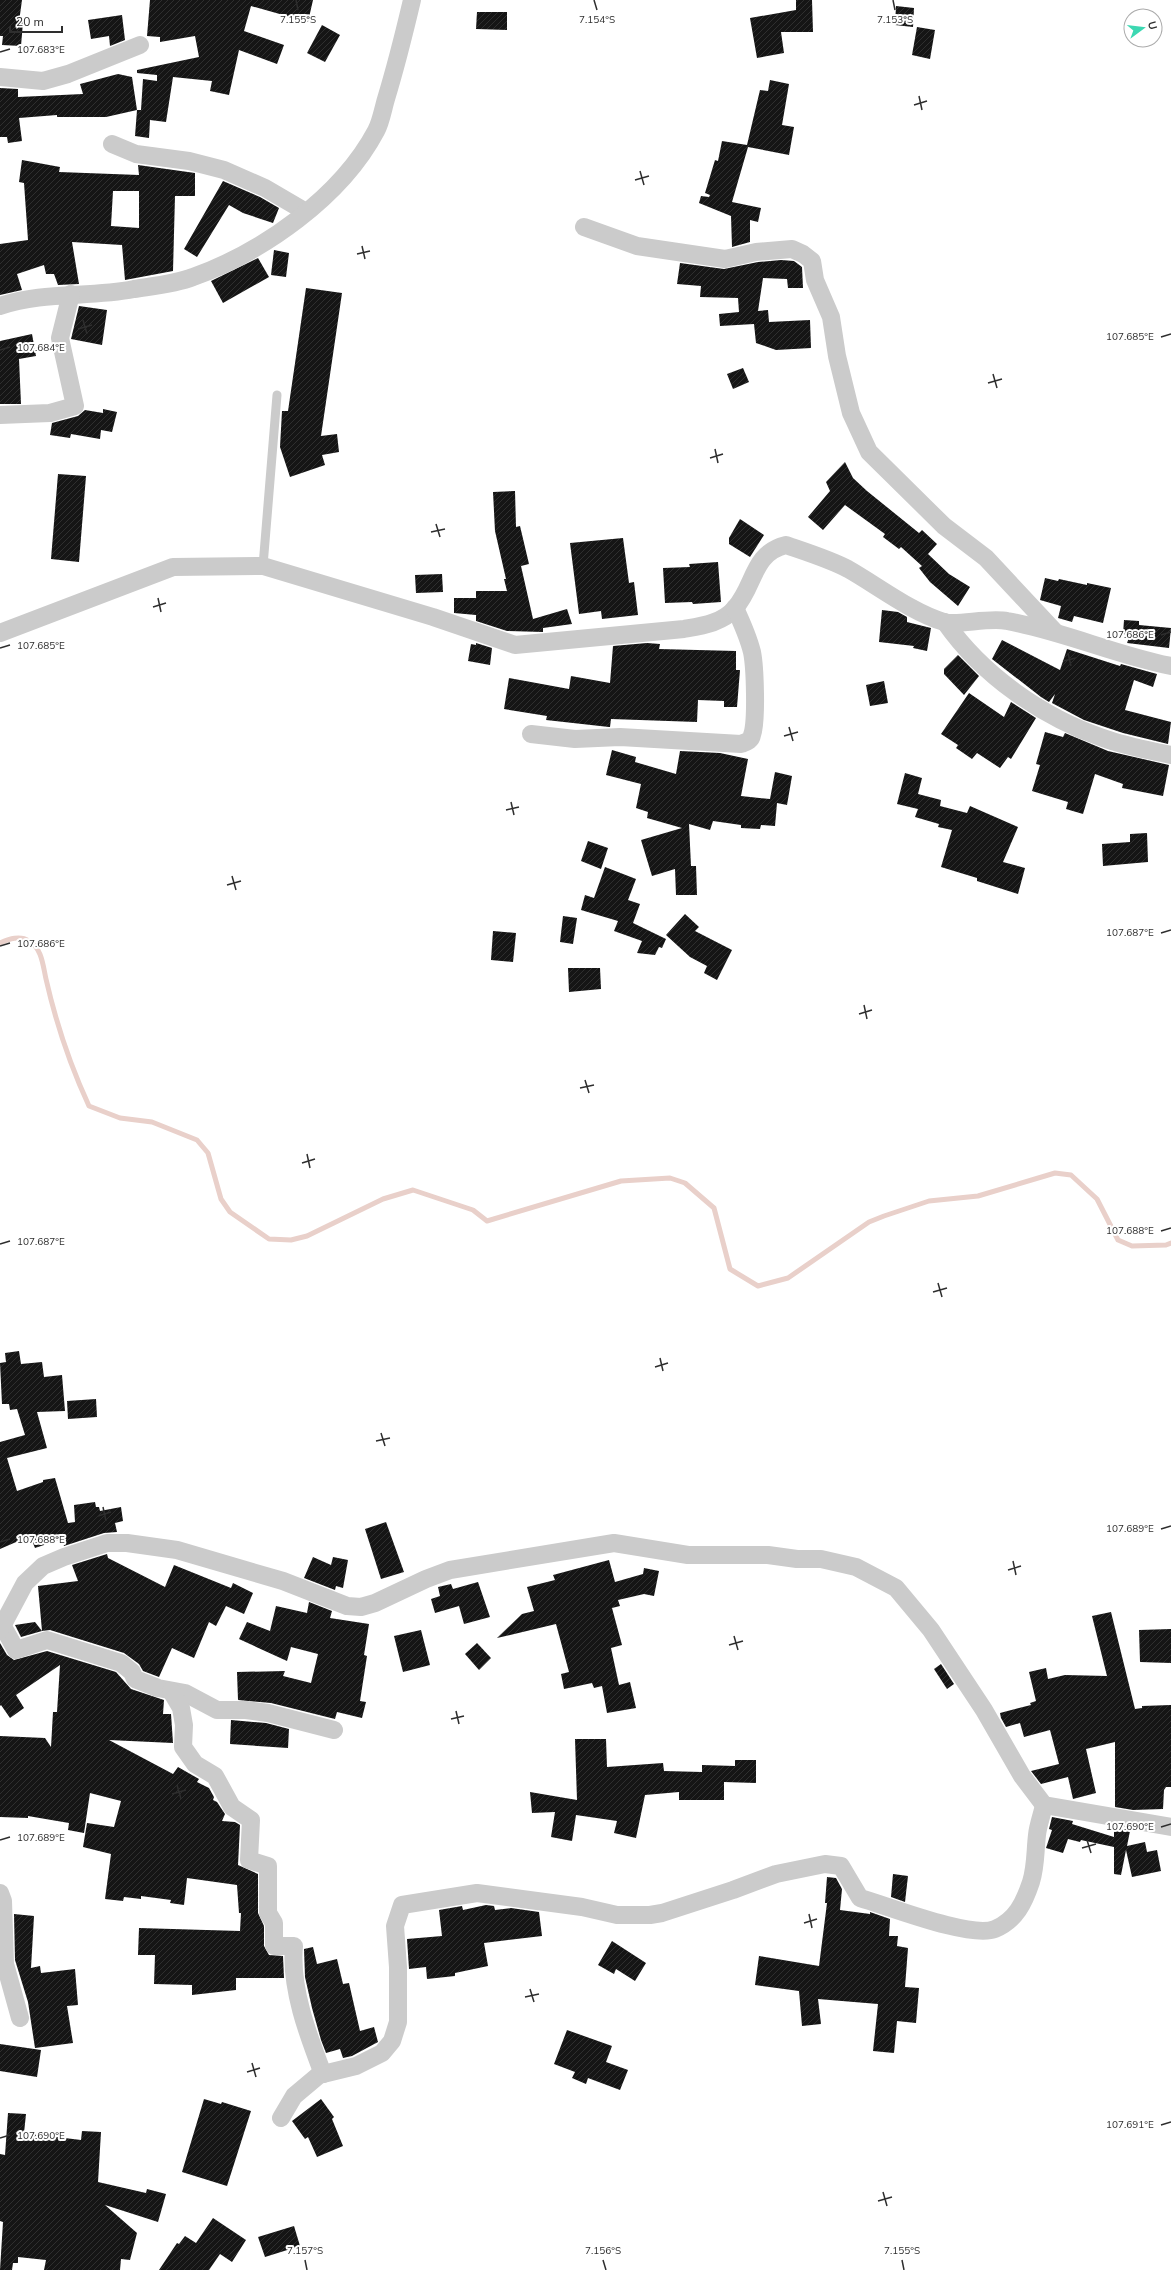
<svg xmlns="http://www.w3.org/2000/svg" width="1171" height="2270" viewBox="0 0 1171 2270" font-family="'Nunito Sans',sans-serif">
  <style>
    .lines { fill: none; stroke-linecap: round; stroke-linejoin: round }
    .stream { stroke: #e9d0ca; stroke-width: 5 }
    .building { fill: url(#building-hatch); fill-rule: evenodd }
    .service { stroke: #cbcbcb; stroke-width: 9 }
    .minor { stroke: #cbcbcb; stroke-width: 18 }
    .ticks { fill: none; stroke: #2e2e2e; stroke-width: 1.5 }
    .ticks-label { font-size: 10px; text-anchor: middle; fill: #2e2e2e; stroke: #fff; stroke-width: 4; stroke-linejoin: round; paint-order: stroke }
  </style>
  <defs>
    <pattern id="building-hatch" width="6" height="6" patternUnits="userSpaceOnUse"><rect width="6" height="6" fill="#151515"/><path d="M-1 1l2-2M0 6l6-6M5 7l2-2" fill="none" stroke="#2f2f2f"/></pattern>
  </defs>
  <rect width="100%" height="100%" fill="#fff"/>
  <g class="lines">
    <path class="stream" d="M 0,943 C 9,939 20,935 29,941 C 42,948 43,966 46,979 C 56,1023 70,1065 89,1106 L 120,1118 L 152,1122 L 197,1140 L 208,1153 L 221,1199 L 230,1212 L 269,1239 L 291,1240 L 307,1236 L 383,1199 L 413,1190 L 473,1210 L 487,1221 L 621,1181 L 670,1178 L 685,1183 L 714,1208 L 730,1269 L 758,1286 L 788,1278 L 869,1222 L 884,1216 L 929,1201 L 978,1196 L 1055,1173 L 1071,1175 L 1097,1199 L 1118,1240 L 1132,1246 L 1166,1245 L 1171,1243"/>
  </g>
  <g class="building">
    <polygon points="0,0 22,0 19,22 23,22 21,46 2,45 3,36 0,36"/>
    <polygon points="150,0 313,0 308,22 251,6 244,31 284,45 277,64 239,50 229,95 210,91 212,81 173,77 166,122 150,120 149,138 135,136 137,110 106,117 57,117 57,115 19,118 22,141 8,143 7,137 0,137 0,88 18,89 18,97 83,94 80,84 118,74 132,77 137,110 141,110 143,79 157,81 157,75 137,73 137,70 199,57 195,36 160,42 160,37 147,36"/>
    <polygon points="796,0 812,0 813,32 781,32 784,53 757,58 750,18 796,10"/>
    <polygon points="896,6 914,8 913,27 895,25"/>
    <polygon points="477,12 507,12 507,30 476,29"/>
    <polygon points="122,15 125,40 110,46 109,36 91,39 88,20"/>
    <polygon points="322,25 340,35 325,62 307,53"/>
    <polygon points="917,27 935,30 930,59 912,55"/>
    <polygon points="770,80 789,84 782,125 794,127 789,155 748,147 732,202 761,208 758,222 750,220 750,242 732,247 731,216 699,203 701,196 709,197 710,195 705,193 715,160 718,161 722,141 747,145 760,90 768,91"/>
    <path d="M 22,160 L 60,167 L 59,172 L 139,175 L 138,165 L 195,173 L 195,196 L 175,196 L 173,271 L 125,280 L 122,245 L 72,242 L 79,284 L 58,285 L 54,274 L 46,274 L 44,265 L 17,274 L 22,290 L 0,295 L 0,244 L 28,240 L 24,183 L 19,182 ZM 113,191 L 139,191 L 139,228 L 111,226 Z"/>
    <polygon points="223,181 260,197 279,208 273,223 243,213 229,205 197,257 184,249"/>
    <polygon points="274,250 289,253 286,277 271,275"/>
    <polygon points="258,258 269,277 223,303 211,281"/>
    <polygon points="781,260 794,261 802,267 803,288 788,288 787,279 763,278 758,311 768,310 769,322 810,320 811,348 776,350 756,343 754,324 720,326 719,314 739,312 738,298 700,297 701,286 677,284 680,263 724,269 758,262"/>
    <polygon points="306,288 342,293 321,436 337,434 339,452 322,455 325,465 290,477 280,447 282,411 288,411"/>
    <polygon points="79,306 107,310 102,345 71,339"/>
    <polygon points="32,334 36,356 19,359 21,404 0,404 0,341"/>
    <polygon points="743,368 749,382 733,389 727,374"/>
    <polygon points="103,409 117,412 112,432 101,430 100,439 71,434 70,438 50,435 52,423 78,416 85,410 103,413"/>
    <polygon points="845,462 853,478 867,491 919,533 922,530 937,544 928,554 949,574 970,587 958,606 930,582 919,568 922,566 901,547 899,549 883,537 885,534 845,505 823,530 808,517 830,491 826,482"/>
    <polygon points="58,474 86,476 79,562 51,559"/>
    <polygon points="515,491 516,527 520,526 529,564 521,566 533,619 567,609 572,624 543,628 543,632 507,631 476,621 476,615 454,613 454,598 476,598 476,591 507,591 504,579 506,579 495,531 493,492"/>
    <polygon points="740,519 764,535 750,557 729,544 729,538"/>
    <polygon points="623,538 629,583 634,582 638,615 602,619 601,611 579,614 570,543"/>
    <polygon points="718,562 721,602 693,604 692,602 665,603 663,568 690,567 689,564"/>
    <polygon points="442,574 443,592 416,593 415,575"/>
    <polygon points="1045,578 1058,581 1059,579 1087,585 1087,583 1111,588 1103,623 1074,616 1072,622 1058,618 1061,606 1040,600"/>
    <polygon points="882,610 898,612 907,617 907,622 931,628 927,651 913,648 914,646 879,642"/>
    <polygon points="1124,620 1139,621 1139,625 1171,628 1169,648 1127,643 1130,635 1123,634"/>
    <polygon points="1002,640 1060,670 1067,649 1120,666 1121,664 1157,674 1153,687 1134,680 1125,710 1171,722 1168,744 1123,733 1084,720 1052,703 1055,694 1049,702 1041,697 992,659"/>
    <polygon points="476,643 492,648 490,665 468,661 471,644 476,645"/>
    <polygon points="647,643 660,644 659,649 736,651 736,670 740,670 737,707 724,707 724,701 698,700 697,722 611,719 610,727 609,727 546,720 547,716 504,709 509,678 569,689 571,676 610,683 613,646"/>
    <polygon points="958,655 979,676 964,695 944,674 944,669"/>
    <polygon points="884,681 888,703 870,706 866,685"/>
    <polygon points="969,693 1004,717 1011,702 1036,718 1011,759 1008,757 1000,768 977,753 972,759 956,748 958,745 941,734"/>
    <polygon points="1045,732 1063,737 1065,733 1108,751 1169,765 1163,796 1122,788 1123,784 1095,774 1083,814 1066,809 1068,802 1032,791 1040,765 1036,764"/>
    <polygon points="612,750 636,757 635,762 676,774 680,751 720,753 748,759 741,796 770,799 775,772 792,776 787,805 777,803 775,826 761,825 760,829 741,828 741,825 713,821 710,830 689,824 691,866 696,866 697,895 676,895 675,869 652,876 641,840 682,828 647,818 648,812 636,808 641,784 606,775"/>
    <polygon points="905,773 922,778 918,794 941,800 940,806 967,813 970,806 1018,827 1003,862 1025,868 1018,894 977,881 977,878 941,867 952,830 938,827 939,824 915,817 918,809 897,804"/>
    <polygon points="1147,833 1148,862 1103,866 1102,844 1130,842 1130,834"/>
    <polygon points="588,841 608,848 601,869 581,861"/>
    <polygon points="605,867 636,879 628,900 640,904 633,923 666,939 662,948 659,947 655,955 637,953 642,941 614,931 618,921 581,910 585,895 594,898"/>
    <polygon points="685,914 699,927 695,931 732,950 717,980 704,973 707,966 690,957 666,935"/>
    <polygon points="563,916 577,918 573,944 560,942"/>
    <polygon points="493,931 516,933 513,962 491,960"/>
    <polygon points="568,968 600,968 601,989 569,992"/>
    <polygon points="19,1351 21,1364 42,1362 44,1377 62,1375 65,1411 37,1412 47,1448 7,1458 17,1491 43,1482 43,1480 55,1478 68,1523 75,1522 74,1505 95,1502 96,1507 99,1507 100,1511 121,1507 123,1521 115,1523 117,1532 104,1533 64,1546 62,1539 35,1548 30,1536 0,1549 0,1442 25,1435 17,1409 10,1410 9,1404 2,1404 0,1363 6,1362 5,1353"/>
    <polygon points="96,1399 97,1417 68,1419 67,1401"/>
    <polygon points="386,1522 404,1572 381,1579 365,1529"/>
    <polygon points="107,1554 108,1558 165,1587 174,1565 231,1588 233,1583 253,1593 244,1614 226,1606 216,1626 209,1622 194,1658 172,1648 159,1677 143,1671 139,1664 124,1653 50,1630 42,1631 38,1586 78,1581 72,1565"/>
    <polygon points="313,1557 331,1565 333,1557 348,1560 343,1588 336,1586 335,1590 304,1578"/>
    <polygon points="609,1560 615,1582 643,1574 644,1568 659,1571 654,1596 644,1594 618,1600 620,1606 612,1608 622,1645 611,1648 619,1685 630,1682 636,1708 607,1713 602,1686 594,1688 592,1683 564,1689 561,1674 569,1672 556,1624 497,1638 522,1614 534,1611 527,1587 555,1580 553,1575"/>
    <polygon points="478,1582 490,1617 464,1624 459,1606 435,1613 431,1599 440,1596 438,1587 451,1584 453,1589"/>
    <polygon points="309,1602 332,1611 330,1618 369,1624 364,1655 367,1656 360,1701 366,1702 362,1718 337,1712 335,1719 271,1703 238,1700 237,1672 285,1671 283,1676 311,1683 318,1654 291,1647 287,1661 239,1639 247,1622 270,1631 276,1606 307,1613"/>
    <polygon points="1111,1612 1135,1709 1142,1708 1142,1706 1171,1705 1171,1787 1166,1787 1164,1790 1163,1809 1133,1810 1115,1807 1115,1742 1086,1749 1096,1793 1073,1799 1068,1777 1041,1784 1031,1771 1059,1764 1050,1730 1024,1737 1020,1723 1006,1727 1001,1718 1000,1713 1031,1705 1030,1703 1036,1701 1029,1672 1046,1668 1048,1679 1065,1675 1107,1676 1092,1616"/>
    <polygon points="35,1622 42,1631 21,1637 15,1625"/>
    <polygon points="1171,1629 1171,1663 1140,1662 1139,1630"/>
    <polygon points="421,1630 430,1665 403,1672 394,1636"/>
    <polygon points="0,1643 7,1655 14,1660 47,1651 116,1672 131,1689 164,1700 163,1714 171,1714 173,1743 109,1740 173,1774 178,1767 199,1779 197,1782 209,1788 214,1797 213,1800 217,1802 225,1814 222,1821 235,1822 240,1825 238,1865 258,1874 258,1913 264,1926 264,1946 269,1955 283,1956 284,1978 236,1978 236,1990 192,1995 192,1985 154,1984 155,1955 138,1955 139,1928 240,1931 241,1913 239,1913 237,1885 187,1878 184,1905 170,1903 171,1900 141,1896 141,1899 124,1897 123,1901 105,1899 111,1854 83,1847 87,1823 114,1827 121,1801 90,1793 84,1833 68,1830 69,1823 28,1816 28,1818 0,1817 0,1736 45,1738 51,1747 53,1712 57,1712 60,1665 16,1695 24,1708 10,1718 1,1705 0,1706"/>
    <polygon points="477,1643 491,1658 479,1670 465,1654"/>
    <polygon points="941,1664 954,1684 947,1689 934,1669"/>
    <polygon points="231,1720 266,1723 289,1729 288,1748 230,1744"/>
    <polygon points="575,1739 606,1739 607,1767 663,1763 664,1771 702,1772 702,1765 735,1766 735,1760 756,1760 756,1783 724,1782 724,1800 679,1800 679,1792 645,1795 636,1838 614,1833 617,1821 576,1815 572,1841 551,1837 555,1812 532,1813 530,1792 577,1800"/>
    <polygon points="1052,1817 1073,1821 1072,1824 1114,1837 1114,1828 1130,1831 1127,1846 1145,1842 1147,1852 1157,1850 1161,1871 1132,1877 1126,1850 1121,1875 1114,1874 1114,1845 1114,1847 1081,1840 1080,1842 1068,1839 1063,1853 1046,1848 1052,1830 1049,1829"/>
    <polygon points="893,1874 908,1876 905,1902 891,1897"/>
    <polygon points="827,1877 836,1878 842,1889 840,1910 870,1914 870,1912 890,1919 889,1936 898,1936 897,1946 908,1948 905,1987 919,1988 916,2023 897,2021 894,2053 873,2051 878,2004 818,1999 821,2024 802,2026 799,1991 755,1985 759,1956 819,1966 827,1903 825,1903"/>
    <polygon points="486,1905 494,1906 495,1910 511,1908 539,1912 542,1936 484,1943 488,1966 455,1973 455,1976 427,1979 426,1967 409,1969 407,1939 442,1936 439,1910 462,1906 463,1910"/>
    <polygon points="14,1914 34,1916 31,1968 40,1966 41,1973 75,1969 78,2005 67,2006 73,2043 35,2048 28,2002 15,1960"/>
    <polygon points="612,1941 646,1963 635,1981 616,1969 614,1974 598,1965"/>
    <polygon points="313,1947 317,1964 337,1959 343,1984 349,1983 360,2031 374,2027 378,2042 352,2056 343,2058 340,2049 326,2053 321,2040 312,2008 305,1977 304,1949"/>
    <polygon points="567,2030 612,2046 606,2062 628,2070 620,2090 588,2078 586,2084 572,2078 575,2072 554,2064"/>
    <polygon points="0,2044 41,2050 37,2077 0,2071"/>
    <polygon points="204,2099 221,2104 222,2102 251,2111 227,2186 182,2172"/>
    <polygon points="321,2099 334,2117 332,2119 343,2146 317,2157 308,2137 305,2139 292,2121"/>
    <polygon points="8,2113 26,2114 24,2133 81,2140 82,2131 101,2132 98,2182 146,2193 147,2189 166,2194 158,2222 105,2205 137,2233 130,2260 121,2259 120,2270 44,2270 46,2260 18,2257 18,2263 13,2263 12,2270 0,2270 3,2222 0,2221 0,2154 5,2155"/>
    <polygon points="213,2218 246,2240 232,2262 220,2254 209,2270 159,2270 177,2243 179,2244 185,2236 196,2243"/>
    <polygon points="294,2226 300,2246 265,2257 258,2237"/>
  </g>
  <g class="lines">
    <polyline class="service" points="263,566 277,395"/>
    <g class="minor">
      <polyline points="0,77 43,81 68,74 140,45"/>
      <polyline points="112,144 136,154 189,161 224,170 265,188 306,212"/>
      <polyline points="584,227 637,246 725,259 756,252 792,249 803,254 812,261 815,280 831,317 837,356 851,413 869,452 944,526 986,558 1055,632"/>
      <path d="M 0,306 C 44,291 89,298 134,289 C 153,286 175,284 193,277 C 263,252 341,197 376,131 C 381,122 383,109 386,99 C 396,66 404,34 412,0"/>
      <polyline points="0,415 50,413 75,406 60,338 71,294"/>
      <path d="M 945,622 C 982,675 1042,717 1103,738 C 1125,746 1148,750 1171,755"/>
      <path d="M 0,633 L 173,567 L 263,566 L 433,617 L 515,645 L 684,629 C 701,626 723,623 735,608 C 755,586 752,553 786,545 C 806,552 829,559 848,569 C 878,586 911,612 944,622 C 957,626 989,617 1007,621 C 1063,631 1115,655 1171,666"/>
      <path d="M 531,734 L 575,739 L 620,737 L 741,744 C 746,742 751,741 752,735 C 757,721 755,667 752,652 C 748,636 742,623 735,608"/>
      <polyline points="2,1625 16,1650 47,1640 121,1663 132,1672 135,1679 158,1688 185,1693 217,1710 246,1710 268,1713 334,1730"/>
      <polyline points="0,1630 25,1583 43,1566 64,1557 107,1543 127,1543 177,1550 283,1581 347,1606 361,1607 375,1603 426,1579 450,1570 614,1543 688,1555 768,1555 797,1559 821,1559 856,1567 896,1588 931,1630 984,1710 1022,1776 1044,1805 1171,1827"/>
      <path d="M 171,1691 L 181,1708 L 184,1725 L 183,1747 L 195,1764 L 215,1776 L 232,1807 L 251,1820 L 249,1860 L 268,1866 L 268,1913 L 274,1923 L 274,1946 L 294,1946 C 290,1988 308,2035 323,2074"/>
      <polyline points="0,1893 3,1901 5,1964 20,2018"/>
      <path d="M 281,2118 L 294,2096 L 319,2075 L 356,2066 L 382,2053 L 392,2041 L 398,2022 L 398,1967 L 395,1926 L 402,1905 L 477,1893 L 582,1907 L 617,1915 L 650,1915 L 662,1913 L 733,1890 L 776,1874 L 825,1864 L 841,1866 L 860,1898 C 888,1906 971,1939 995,1929 C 1016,1920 1024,1903 1031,1882 C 1036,1866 1035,1852 1037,1835 C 1038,1825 1042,1815 1044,1805"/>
    </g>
  </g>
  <path class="ticks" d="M 296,0 L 298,10M 594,0 L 597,10M 893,0 L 895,10M 0,52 L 10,49M 919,96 L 922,110M 914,105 L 927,101M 640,171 L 644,185M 635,180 L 649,176M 362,246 L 365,259M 357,254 L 370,251M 83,320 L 87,334M 78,329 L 92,325M 1161,337 L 1171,334M 0,350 L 10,347M 993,374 L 997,388M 988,383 L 1002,379M 715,449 L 718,463M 710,458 L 723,454M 436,524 L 440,537M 431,532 L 445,529M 158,598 L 161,612M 153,607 L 166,603M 1161,635 L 1171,632M 0,648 L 10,645M 1068,653 L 1071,666M 1063,661 L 1076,658M 789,727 L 793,741M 784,736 L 798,732M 511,802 L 514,815M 506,810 L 519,807M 232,876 L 236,890M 227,885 L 241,881M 1161,933 L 1171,930M 0,946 L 10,943M 864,1005 L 867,1019M 859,1014 L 872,1010M 585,1080 L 589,1093M 580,1088 L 594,1085M 307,1154 L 310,1168M 302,1163 L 315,1159M 1161,1231 L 1171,1228M 0,1244 L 10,1241M 938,1283 L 942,1297M 933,1292 L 947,1288M 660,1358 L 663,1371M 655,1367 L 668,1363M 381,1433 L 385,1446M 376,1441 L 390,1438M 103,1507 L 106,1521M 98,1516 L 111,1512M 1161,1529 L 1171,1526M 0,1542 L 10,1539M 1013,1561 L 1016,1575M 1008,1570 L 1021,1566M 734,1636 L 738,1650M 729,1645 L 743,1641M 456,1711 L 459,1724M 451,1719 L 464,1716M 177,1785 L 181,1799M 172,1794 L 186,1790M 1161,1827 L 1171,1824M 0,1840 L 10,1837M 1087,1840 L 1091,1853M 1082,1848 L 1096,1844M 809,1914 L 812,1928M 804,1923 L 817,1919M 530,1989 L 534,2002M 525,1997 L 539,1994M 252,2063 L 256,2077M 247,2072 L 260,2068M 1161,2125 L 1171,2122M 0,2138 L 10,2135M 883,2192 L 887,2206M 878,2201 L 892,2197M 305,2260 L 307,2270M 603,2260 L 606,2270M 902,2260 L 904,2270"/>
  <g class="ticks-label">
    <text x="298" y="23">7.155°S</text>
    <text x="597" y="23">7.154°S</text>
    <text x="895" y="23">7.153°S</text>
    <text x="41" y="53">107.683°E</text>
    <text x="1130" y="340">107.685°E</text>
    <text x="41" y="351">107.684°E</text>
    <text x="1130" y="638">107.686°E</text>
    <text x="41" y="649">107.685°E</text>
    <text x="1130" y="936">107.687°E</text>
    <text x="41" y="947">107.686°E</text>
    <text x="1130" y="1234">107.688°E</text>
    <text x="41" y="1245">107.687°E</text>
    <text x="1130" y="1532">107.689°E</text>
    <text x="41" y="1543">107.688°E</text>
    <text x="1130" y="1830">107.690°E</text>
    <text x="41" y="1841">107.689°E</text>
    <text x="1130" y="2128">107.691°E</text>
    <text x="41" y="2139">107.690°E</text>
    <text x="305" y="2254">7.157°S</text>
    <text x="603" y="2254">7.156°S</text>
    <text x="902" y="2254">7.155°S</text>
  </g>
  <g transform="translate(1143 28) rotate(75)"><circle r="19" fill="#ffffff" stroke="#ababab"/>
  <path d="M0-3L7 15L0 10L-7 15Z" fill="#3cd8b2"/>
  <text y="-6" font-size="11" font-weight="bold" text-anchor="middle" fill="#2e2e2e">U</text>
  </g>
  <path d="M10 26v6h52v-6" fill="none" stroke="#2e2e2e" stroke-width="2"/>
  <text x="16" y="26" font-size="12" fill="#2e2e2e" stroke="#ffffff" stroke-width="3" paint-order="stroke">20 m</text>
</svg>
